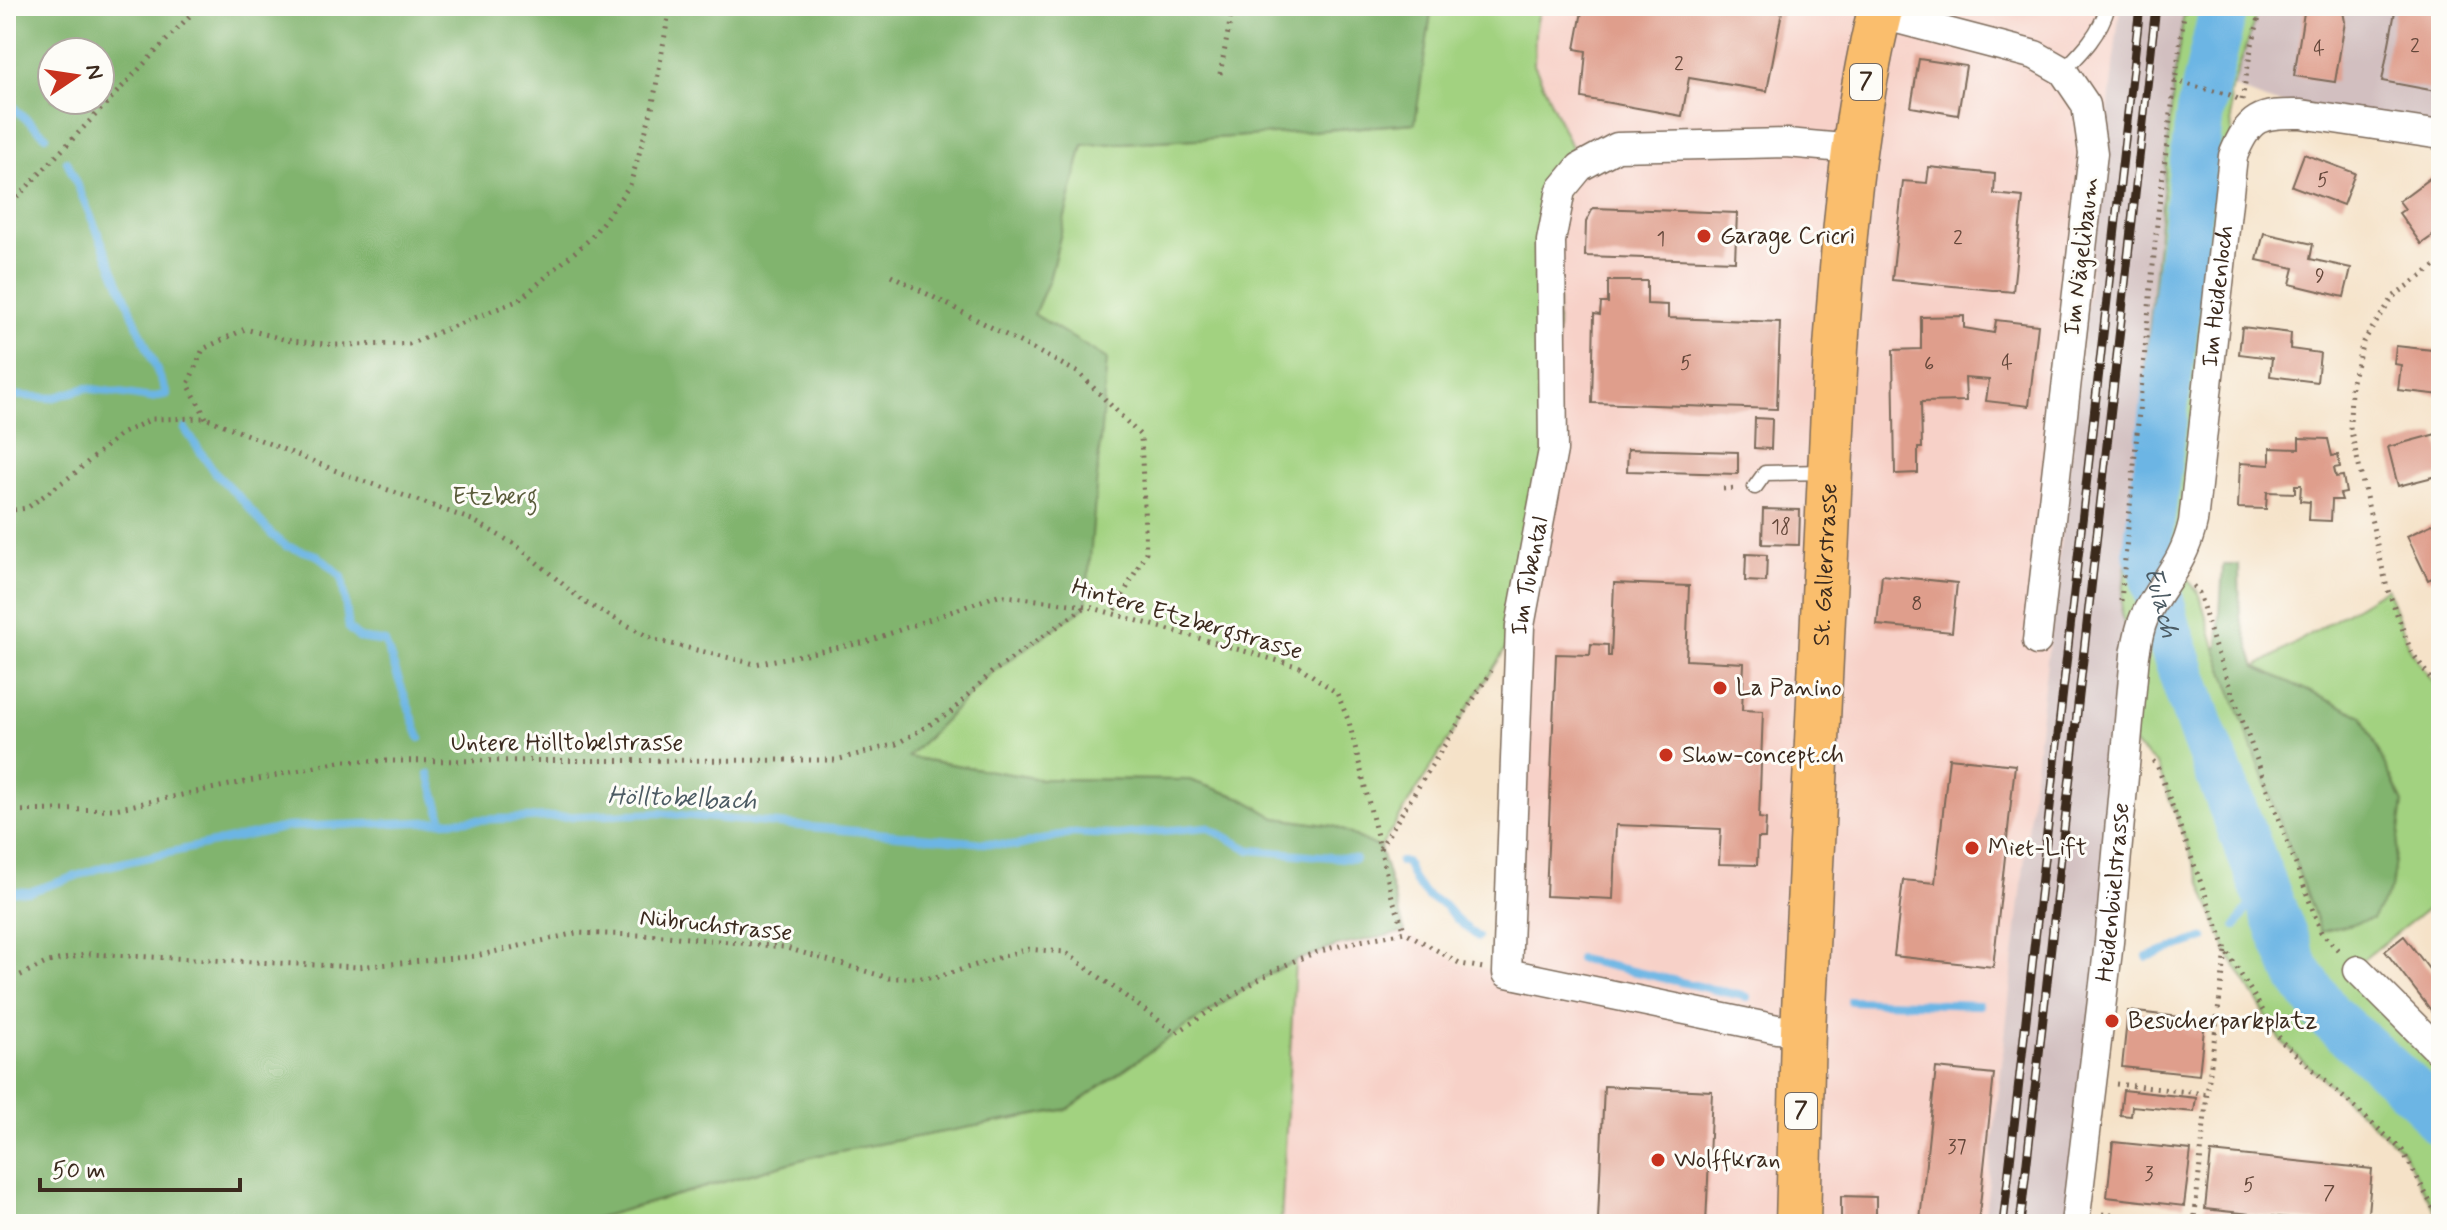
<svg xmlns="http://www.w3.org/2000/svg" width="2447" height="1230" viewBox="0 0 2447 1230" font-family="Mynerve,sans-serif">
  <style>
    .built { fill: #f7d1c8 }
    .industrial { fill: #d2bfc0 }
    .green { fill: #a2d280; stroke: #6e7e4f; stroke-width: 2 }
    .forest { fill: #81b46e; stroke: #5e6f46; stroke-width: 2; fill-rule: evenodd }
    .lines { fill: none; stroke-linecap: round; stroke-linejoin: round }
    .stream { stroke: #6cb5e4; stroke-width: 8 }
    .river { stroke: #6cb5e4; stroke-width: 48 }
    .building { fill: #df9e8c }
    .lane-casing { stroke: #7c6a5a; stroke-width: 17 }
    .street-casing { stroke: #7c6a5a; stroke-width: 31 }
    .primary-casing { stroke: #7c6a5a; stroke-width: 47 }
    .path { stroke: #7c6a5a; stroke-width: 5; stroke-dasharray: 2 6; stroke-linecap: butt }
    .lane { stroke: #fff; stroke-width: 14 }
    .street { stroke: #fff; stroke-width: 28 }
    .primary { stroke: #fabe6d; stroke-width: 44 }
    .rail-casing { stroke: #3b2a1e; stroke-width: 9 }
    .rail { stroke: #fdfcf7; stroke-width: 6; stroke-dasharray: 18; stroke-linecap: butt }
    .poi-dot { fill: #c8321e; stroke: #fdfcf7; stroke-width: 3 }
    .labels { text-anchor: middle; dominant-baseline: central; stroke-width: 6; stroke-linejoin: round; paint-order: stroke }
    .number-label { font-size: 20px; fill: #64473a }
    .shield { fill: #fdfcf7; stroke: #75695f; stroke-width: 2 }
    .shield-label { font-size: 22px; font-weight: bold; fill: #3b2a1e }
    .poi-label { font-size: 24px; fill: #3b2a1e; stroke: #fdfcf7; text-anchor: start }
    .street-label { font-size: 24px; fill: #3b2a1e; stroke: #fdfcf7 }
    .park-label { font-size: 24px; fill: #5a5c3b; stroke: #fdfcf7 }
    .water-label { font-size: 26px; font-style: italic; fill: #4c5b63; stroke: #fdfcf7 }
  </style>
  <rect width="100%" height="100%" fill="#fdfcf7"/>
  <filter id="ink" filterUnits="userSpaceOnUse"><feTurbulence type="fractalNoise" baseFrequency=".0125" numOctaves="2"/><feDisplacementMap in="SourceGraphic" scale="16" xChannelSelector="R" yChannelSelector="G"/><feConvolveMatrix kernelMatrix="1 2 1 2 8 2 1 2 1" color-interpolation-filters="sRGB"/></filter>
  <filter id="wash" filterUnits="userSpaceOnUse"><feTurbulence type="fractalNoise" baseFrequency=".006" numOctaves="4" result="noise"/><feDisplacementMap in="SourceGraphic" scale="32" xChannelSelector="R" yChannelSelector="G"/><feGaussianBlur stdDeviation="1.8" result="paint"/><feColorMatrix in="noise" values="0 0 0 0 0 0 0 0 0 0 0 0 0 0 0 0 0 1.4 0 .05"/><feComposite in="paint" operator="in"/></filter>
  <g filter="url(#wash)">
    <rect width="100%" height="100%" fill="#f5e2c8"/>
    <polygon class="built" points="1540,6 2120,6 1984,1224 1281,1224 1295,961 1337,946 1405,932 1461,964 1507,973 1551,241 1580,167 1534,64 1535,32"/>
    <g class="industrial">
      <polygon points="2120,6 2185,6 2174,81 2121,614 2135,655 2075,1224 1984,1224"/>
      <polygon points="2260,6 2441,6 2441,127 2268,101 2232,87"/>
    </g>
    <g class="green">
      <polygon points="1432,6 1540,6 1535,32 1534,64 1580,167 1561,190 1553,450 1520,626 1380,848 1334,826 1276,818 1242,798 1189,780 1040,779 908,757 991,673 1086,606 1034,314 1049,280 1083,145 1234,137 1414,123"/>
      <polygon points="2185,6 2259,6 2230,95 2233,156 2177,567 2199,593 2215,647 2321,932 2362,716 2256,667 2387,588 2411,651 2441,693 2441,898 2355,966 2441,1053 2441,1222 2402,1150 2282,1042 2226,950 2157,765 2128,739 2135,655 2121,614 2174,81"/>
      <polygon points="1295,961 1281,1224 575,1224 818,1155 1068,1109 1176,1033 1269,974"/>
    </g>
    <g class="forest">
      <path d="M 6,6 L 1432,6 L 1415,123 L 1234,137 L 1083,145 L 1049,280 L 1034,314 L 1107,359 L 1086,606 L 991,673 L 908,757 L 1040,779 L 1189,780 L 1242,798 L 1276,818 L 1334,826 L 1380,848 L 1405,932 L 1337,946 L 1295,961 L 1269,974 L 1176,1033 L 1068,1109 L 818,1155 L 575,1224 L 6,1224 ZM 52,52 L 100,52 L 100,100 L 52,100 Z"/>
      <polygon points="2223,565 2239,565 2240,617 2256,667 2362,716 2403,803 2391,889 2372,919 2321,932 2215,647 2218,645"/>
    </g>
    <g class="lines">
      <g class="stream">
        <polyline points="6,96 17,111 46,136"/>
        <polyline points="6,395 52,398 86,388 151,398 167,394 67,161"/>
        <polyline points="185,429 214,472 243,501 272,535 286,546 317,555 342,577 349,629 359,638 385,642 420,738"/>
        <polyline points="429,774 443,821"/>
        <polyline points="1400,862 1406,862 1414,881 1428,897 1444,905 1457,920 1478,937"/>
        <polyline points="6,891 29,892 103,867 287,827 660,813 1017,846 1070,833 1116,835 1207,827 1250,850 1355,859"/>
        <polyline points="2236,926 2263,883"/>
        <polyline points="2147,957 2205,938"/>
        <polyline points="1579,959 1747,997"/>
        <polyline points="1851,1001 1979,1005"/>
      </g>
      <path class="river" id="s1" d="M 2224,6 L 2200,112 L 2147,551 L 2168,631 L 2202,730 L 2297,971 L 2329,1016 L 2420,1097 L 2441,1123"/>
    </g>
    <g id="blocks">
      <g class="building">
        <polygon points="1583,6 1783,6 1767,91 1689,78 1682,116 1582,98 1586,51 1575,49"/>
        <polygon points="2305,6 2342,6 2345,22 2335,82 2294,76"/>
        <polygon points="2396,6 2441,11 2441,92 2382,81"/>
        <polygon points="1919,59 1966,66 1958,115 1911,107"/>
        <polygon points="2304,154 2355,173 2343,205 2292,186"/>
        <polygon points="1929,167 1995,174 1994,194 2023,197 2013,292 1892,280 1903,181 1927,183"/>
        <polygon points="2434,175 2441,185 2441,230 2421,244 2399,213 2405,209 2399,201"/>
        <polygon points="1593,208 1737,213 1735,261 1585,256 1586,222"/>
        <polygon points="2264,233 2313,244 2310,259 2351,268 2344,297 2290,284 2294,268 2257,260"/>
        <polygon points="1608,281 1647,281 1647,304 1668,305 1668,318 1780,322 1777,409 1592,403 1594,314 1600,315 1601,303 1608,303"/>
        <polygon points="1964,316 1964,328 1994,333 1996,320 2038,325 2029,406 1986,401 1989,380 1965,378 1966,401 1921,402 1922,448 1918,448 1918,473 1895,474 1893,350 1921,349 1921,317"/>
        <polygon points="2242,327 2291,333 2290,349 2320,353 2317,382 2270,376 2272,358 2239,354"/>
        <polygon points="2396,346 2441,351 2441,395 2398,390 2401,365 2394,364"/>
        <polygon points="1755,418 1772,419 1771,449 1754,448"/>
        <polygon points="2436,434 2441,453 2441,475 2398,486 2388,447"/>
        <polygon points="2299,438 2328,439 2332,456 2338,455 2340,467 2334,468 2336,477 2343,476 2346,493 2340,494 2342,500 2332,500 2331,521 2309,520 2310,502 2300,501 2301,485 2295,485 2295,493 2267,492 2266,509 2238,508 2240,463 2270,465 2270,448 2299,449"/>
        <polygon points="1628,449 1738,452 1738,474 1627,471"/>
        <polygon points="1763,509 1800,510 1799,545 1762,544"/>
        <polygon points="2441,520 2441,574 2428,580 2407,536"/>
        <polygon points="1746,554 1767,555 1766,582 1745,581"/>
        <polygon points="1882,575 1957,583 1952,632 1877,625"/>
        <polygon points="1614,583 1689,586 1686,660 1744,663 1742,710 1763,711 1759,818 1766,819 1765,838 1758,838 1757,865 1719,864 1721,829 1616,825 1613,899 1546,896 1556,654 1590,655 1591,644 1608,645 1608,656 1611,656"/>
        <polygon points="1949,758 2015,765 1993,967 1894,956 1903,880 1935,883"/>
        <polygon points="2404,936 2441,985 2441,1023 2385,951"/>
        <polygon points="2128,1011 2205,1020 2199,1075 2122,1067"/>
        <polygon points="1936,1068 1994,1074 1978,1224 1920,1220"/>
        <polygon points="1604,1086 1712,1091 1706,1224 1598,1220"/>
        <polygon points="2123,1090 2196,1098 2194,1112 2132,1106 2131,1116 2120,1115"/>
        <polygon points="2113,1142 2191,1150 2184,1206 2107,1197"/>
        <polygon points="2211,1152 2372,1169 2367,1224 2344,1224 2205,1209"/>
        <polygon points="1841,1196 1876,1197 1876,1221 1841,1221"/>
      </g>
    </g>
  </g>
  <g filter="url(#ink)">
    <use href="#blocks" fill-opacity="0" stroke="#7c6a5a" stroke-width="2"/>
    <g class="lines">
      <g class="lane-casing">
        <g id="lane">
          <path d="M 2063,71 C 2083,51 2100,34 2108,6"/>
          <polyline points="1755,487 1765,473 1827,472"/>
        </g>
      </g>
      <g class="street-casing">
        <g id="street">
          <polyline points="1878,14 2035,55 2063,71 2086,105 2093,153 2037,641"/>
          <polyline points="2358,970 2441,1053"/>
          <path id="s2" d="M 1803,1031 L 1777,1029 L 1507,973 L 1520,626 L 1553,450 L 1551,241 L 1561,190 L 1580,167 L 1617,147 L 1787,143 L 1854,149"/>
          <path id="s3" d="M 2075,1224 L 2109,942 L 2135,655 C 2137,643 2139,629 2144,618 C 2162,580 2183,567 2193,522 L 2233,156 C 2249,117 2259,113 2301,114 L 2441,135"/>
        </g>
      </g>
      <g class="primary-casing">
        <g id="primary">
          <path id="s4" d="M 1798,1224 L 1803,1031 L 1836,348 C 1844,234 1853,118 1881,6"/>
        </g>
      </g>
      <g class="path">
        <polyline points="1220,74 1233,6"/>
        <polyline points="2174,81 2230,95 2242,101"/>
        <polyline points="2242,100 2251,49 2262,6"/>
        <polyline points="6,209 199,6"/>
        <polyline points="2441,262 2394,296 2363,342 2351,385 2350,427 2387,588 2411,651 2441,693"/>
        <polyline points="891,275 1079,373 1141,436 1146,552 1113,614"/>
        <polyline points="206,418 188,384 203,349 245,329 291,341 336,345 409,344 519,300 591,238 630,185 652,109 670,6"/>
        <polyline points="1723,489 1738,488"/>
        <polyline points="6,511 27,508 75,473 119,435 152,419 206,418 344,474 472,520 516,545 584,602 655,640 755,664 866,642 998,595 1086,606 1300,667 1337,693 1349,722 1392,897 1405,932"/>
        <polyline points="2193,586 2199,593 2215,647 2321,932 2341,953"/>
        <polyline points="2121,601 2158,213 2185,6"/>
        <polyline points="2153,761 2157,765 2226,950 2282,1042 2402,1150 2441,1222"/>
        <polyline points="6,811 115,809 344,761 836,760 896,744 950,713 991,673 1085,607"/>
        <polyline points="1380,848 1491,671"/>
        <path d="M 6,982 L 48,962 L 89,954 L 358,967 L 476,956 L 576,933 L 666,936 L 783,947 L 889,978 L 935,978 L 1026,949 L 1065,952 L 1176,1033 C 1214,1009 1251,981 1292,962 C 1327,946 1366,940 1405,932 L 1461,964 L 1483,968"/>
        <polyline points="2116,1084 2207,1094"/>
        <polyline points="2102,1214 2192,1224"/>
        <polyline points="2194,1224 2207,1094 2226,951"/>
      </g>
      <use href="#lane" class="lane"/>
      <use href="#street" class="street"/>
      <use href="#primary" class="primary"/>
      <g class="rail-casing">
        <g id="rail">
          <polyline points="2003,1224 2140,6"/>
          <polyline points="2020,1224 2156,6"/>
        </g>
      </g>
      <use href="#rail" class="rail"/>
    </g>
  </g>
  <g class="poi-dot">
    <circle cx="1704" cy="236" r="8"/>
    <circle cx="1720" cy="688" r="8"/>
    <circle cx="1666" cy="755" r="8"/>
    <circle cx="1972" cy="848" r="8"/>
    <circle cx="2112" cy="1021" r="8"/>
    <circle cx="1658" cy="1160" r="8"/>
  </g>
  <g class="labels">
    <g class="number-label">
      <text x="2415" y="46">2</text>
      <text x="2319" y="49">4</text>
      <text x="1679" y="64">2</text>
      <text x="2323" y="180">5</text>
      <text x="1958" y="238">2</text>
      <text x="1661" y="239">1</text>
      <text x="2320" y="276">9</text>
      <text x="1686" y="363">5</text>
      <text x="2007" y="363">4</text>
      <text x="1929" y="364">6</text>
      <text x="1781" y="527">18</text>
      <text x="1917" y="604">8</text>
      <text x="1957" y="1147">37</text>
      <text x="2149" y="1174">3</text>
      <text x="2249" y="1185">5</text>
      <text x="2329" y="1193">7</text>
    </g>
    <g class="shield">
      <rect x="1850" y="64" width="32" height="36" rx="6"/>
      <rect x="1785" y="1093" width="32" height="36" rx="6"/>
    </g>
    <g class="shield-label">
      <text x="1866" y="82">7</text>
      <text x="1801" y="1111">7</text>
    </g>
    <g class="poi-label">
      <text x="1720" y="236">Garage Cricri</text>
      <text x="1736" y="688">La Panino</text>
      <text x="1682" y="755">Show-concept.ch</text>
      <text x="1988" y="848">Miet-Lift</text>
      <text x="2128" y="1021">Besucherparkplatz</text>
      <text x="1674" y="1160">Wolffkran</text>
    </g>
    <g class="street-label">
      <text transform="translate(2082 256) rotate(-83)">Im Nägelibaum</text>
      <text stroke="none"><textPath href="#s3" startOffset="946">Im Heidenloch</textPath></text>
      <text stroke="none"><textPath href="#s4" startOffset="660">St. Gallerstrasse</textPath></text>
      <text stroke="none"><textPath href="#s2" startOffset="700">Im Tubental</textPath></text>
      <text transform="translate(1187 620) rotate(16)">Hintere Etzbergstrasse</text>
      <text x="567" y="743">Untere Hölltobelstrasse</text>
      <text stroke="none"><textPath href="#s3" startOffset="334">Heidenbüelstrasse</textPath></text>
      <text transform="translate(716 926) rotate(6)">Nübruchstrasse</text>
    </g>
    <g class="park-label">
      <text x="495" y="497">Etzberg</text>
    </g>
    <g class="water-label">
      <text stroke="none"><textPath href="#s1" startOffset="604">Eulach</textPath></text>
      <text transform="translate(682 799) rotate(2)">Hölltobelbach</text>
    </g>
  </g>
  <rect width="2447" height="1230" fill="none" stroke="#fdfcf7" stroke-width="32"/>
  <g transform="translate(76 76) rotate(77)"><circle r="38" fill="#fdfcf7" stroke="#afa8a0" stroke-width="2"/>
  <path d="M0-6L14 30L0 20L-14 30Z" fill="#c8321e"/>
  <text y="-12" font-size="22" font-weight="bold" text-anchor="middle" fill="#3b2a1e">N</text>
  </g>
  <path d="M40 1178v12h200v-12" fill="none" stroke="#3b2a1e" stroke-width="4"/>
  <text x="52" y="1178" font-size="24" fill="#3b2a1e" stroke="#fdfcf7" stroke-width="6" paint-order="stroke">50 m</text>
</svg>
